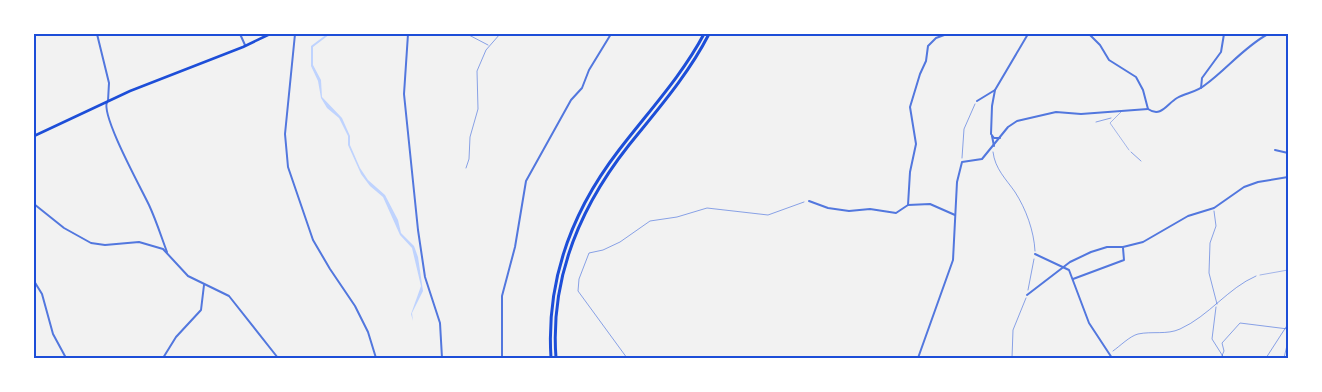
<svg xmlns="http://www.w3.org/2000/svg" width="1322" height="392" viewBox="0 0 1322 392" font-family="Mulish,sans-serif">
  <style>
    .water { fill: #bfd3fe }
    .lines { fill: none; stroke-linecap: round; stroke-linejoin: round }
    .path { stroke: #1d4ed8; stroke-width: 0.5 }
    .service { stroke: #5277de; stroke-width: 0.5 }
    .minor { stroke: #5277de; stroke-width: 2 }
    .tertiary { stroke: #5277de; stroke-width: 2 }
    .secondary { stroke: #1d4ed8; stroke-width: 2.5 }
    .motorway { stroke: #1d4ed8; stroke-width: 3 }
    .neatline { fill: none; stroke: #1d4ed8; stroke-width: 2 }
  </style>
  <rect width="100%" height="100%" fill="#f2f2f2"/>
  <polygon class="water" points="327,34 330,34 313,47 313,65 321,80 322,97 342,118 350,136 350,145 360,168 368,180 385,195 398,220 401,233 414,246 418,257 423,291 412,313 413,321 411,314 421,286 412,248 400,235 383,197 370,186 361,174 348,145 348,136 339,118 327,108 321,98 318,81 311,66 311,46"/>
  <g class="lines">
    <g class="path">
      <polyline points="467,34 488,45"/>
      <polyline points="1096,122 1111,118"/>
      <path d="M 993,152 C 995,169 1006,179 1015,192 C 1026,209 1034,231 1035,251"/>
      <polyline points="1131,152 1141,161"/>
      <polyline points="962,158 964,129 975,104"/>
      <polyline points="466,168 469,159 470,137 478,109 477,71 486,50 500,34"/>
      <polyline points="1214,211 1216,226 1210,243 1209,273 1217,304"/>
      <polyline points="1028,290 1034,259"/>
      <polyline points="1216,307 1212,339 1224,358"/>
      <path d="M 1113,351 C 1120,346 1130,336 1138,334 C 1152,331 1167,335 1180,329 C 1209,316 1228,288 1256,276"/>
      <polyline points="627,358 578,291 579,279 589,253 603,250 620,242 650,221 677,217 707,208 768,215 804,202"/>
      <polyline points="1012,358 1013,330 1026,298"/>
      <polyline points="1221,358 1224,351 1222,343 1240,323 1288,329"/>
      <polyline points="1266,358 1288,324"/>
      <polyline points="1284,358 1288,341"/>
    </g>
    <g class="service">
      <polyline points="1121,112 1110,123 1129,150"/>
      <polyline points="1260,275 1288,270"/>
    </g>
    <g class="minor">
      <polyline points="240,34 245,45"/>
      <polyline points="1089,34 1100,45 1109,60 1136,77 1143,90 1148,109"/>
      <polyline points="1201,88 1202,78 1221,52 1224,34"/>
      <polyline points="977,101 995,90"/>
      <path d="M 107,102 C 101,116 141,188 149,205 C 156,220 161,236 167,252"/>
      <path d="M 1148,109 C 1161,118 1167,104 1177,98 C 1186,93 1197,92 1205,85 C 1227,69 1244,47 1268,34"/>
      <polyline points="992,136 994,146"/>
      <polyline points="1000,138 994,138 991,134 992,106 995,90 1028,34"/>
      <polyline points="1275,150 1288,153"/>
      <polyline points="809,201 828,208 849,211 870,209 896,213 908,205 910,172 916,144 910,107 920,74 926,61 928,46 936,38 947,34"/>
      <polyline points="34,204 64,228 91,243 105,245 139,242 163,249 188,276 229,296 278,358"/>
      <polyline points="908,205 930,204 955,215"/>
      <polyline points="1035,254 1069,270 1089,323 1112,358"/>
      <polyline points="1073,279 1124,260 1123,248"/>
      <polyline points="34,281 42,294 53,334 66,358"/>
      <polyline points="1027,295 1070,262 1091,252 1107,247 1123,247 1143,242 1188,216 1214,208 1244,187 1258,182 1288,177"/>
      <polyline points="163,358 176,337 201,310 204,285"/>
      <polyline points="502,358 502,296 515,247 526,181 571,100 582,88 589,70 611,34"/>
      <polyline points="918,358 953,260 957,182 962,162 982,159 1008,127 1017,121 1056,112 1081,114 1148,109"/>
    </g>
    <g class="tertiary">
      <polyline points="97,34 109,83 108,101"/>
      <polyline points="295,34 285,134 288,167 313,240 330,269 355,306 368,332 376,358"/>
      <polyline points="408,34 404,94 418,230 425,277 440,323 442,358"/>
    </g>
    <polyline class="secondary" points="34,136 130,91 243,47 270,34"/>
    <g class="motorway">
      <path d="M 551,358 C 546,281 572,211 619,150 C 648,112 681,77 704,34"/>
      <path d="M 556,358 C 550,278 580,207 629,145 C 658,109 688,75 709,34"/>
    </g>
  </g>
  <rect width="1322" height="392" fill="none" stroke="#ffffff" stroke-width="70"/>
  <rect x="35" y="35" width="1252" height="322" class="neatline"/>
</svg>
